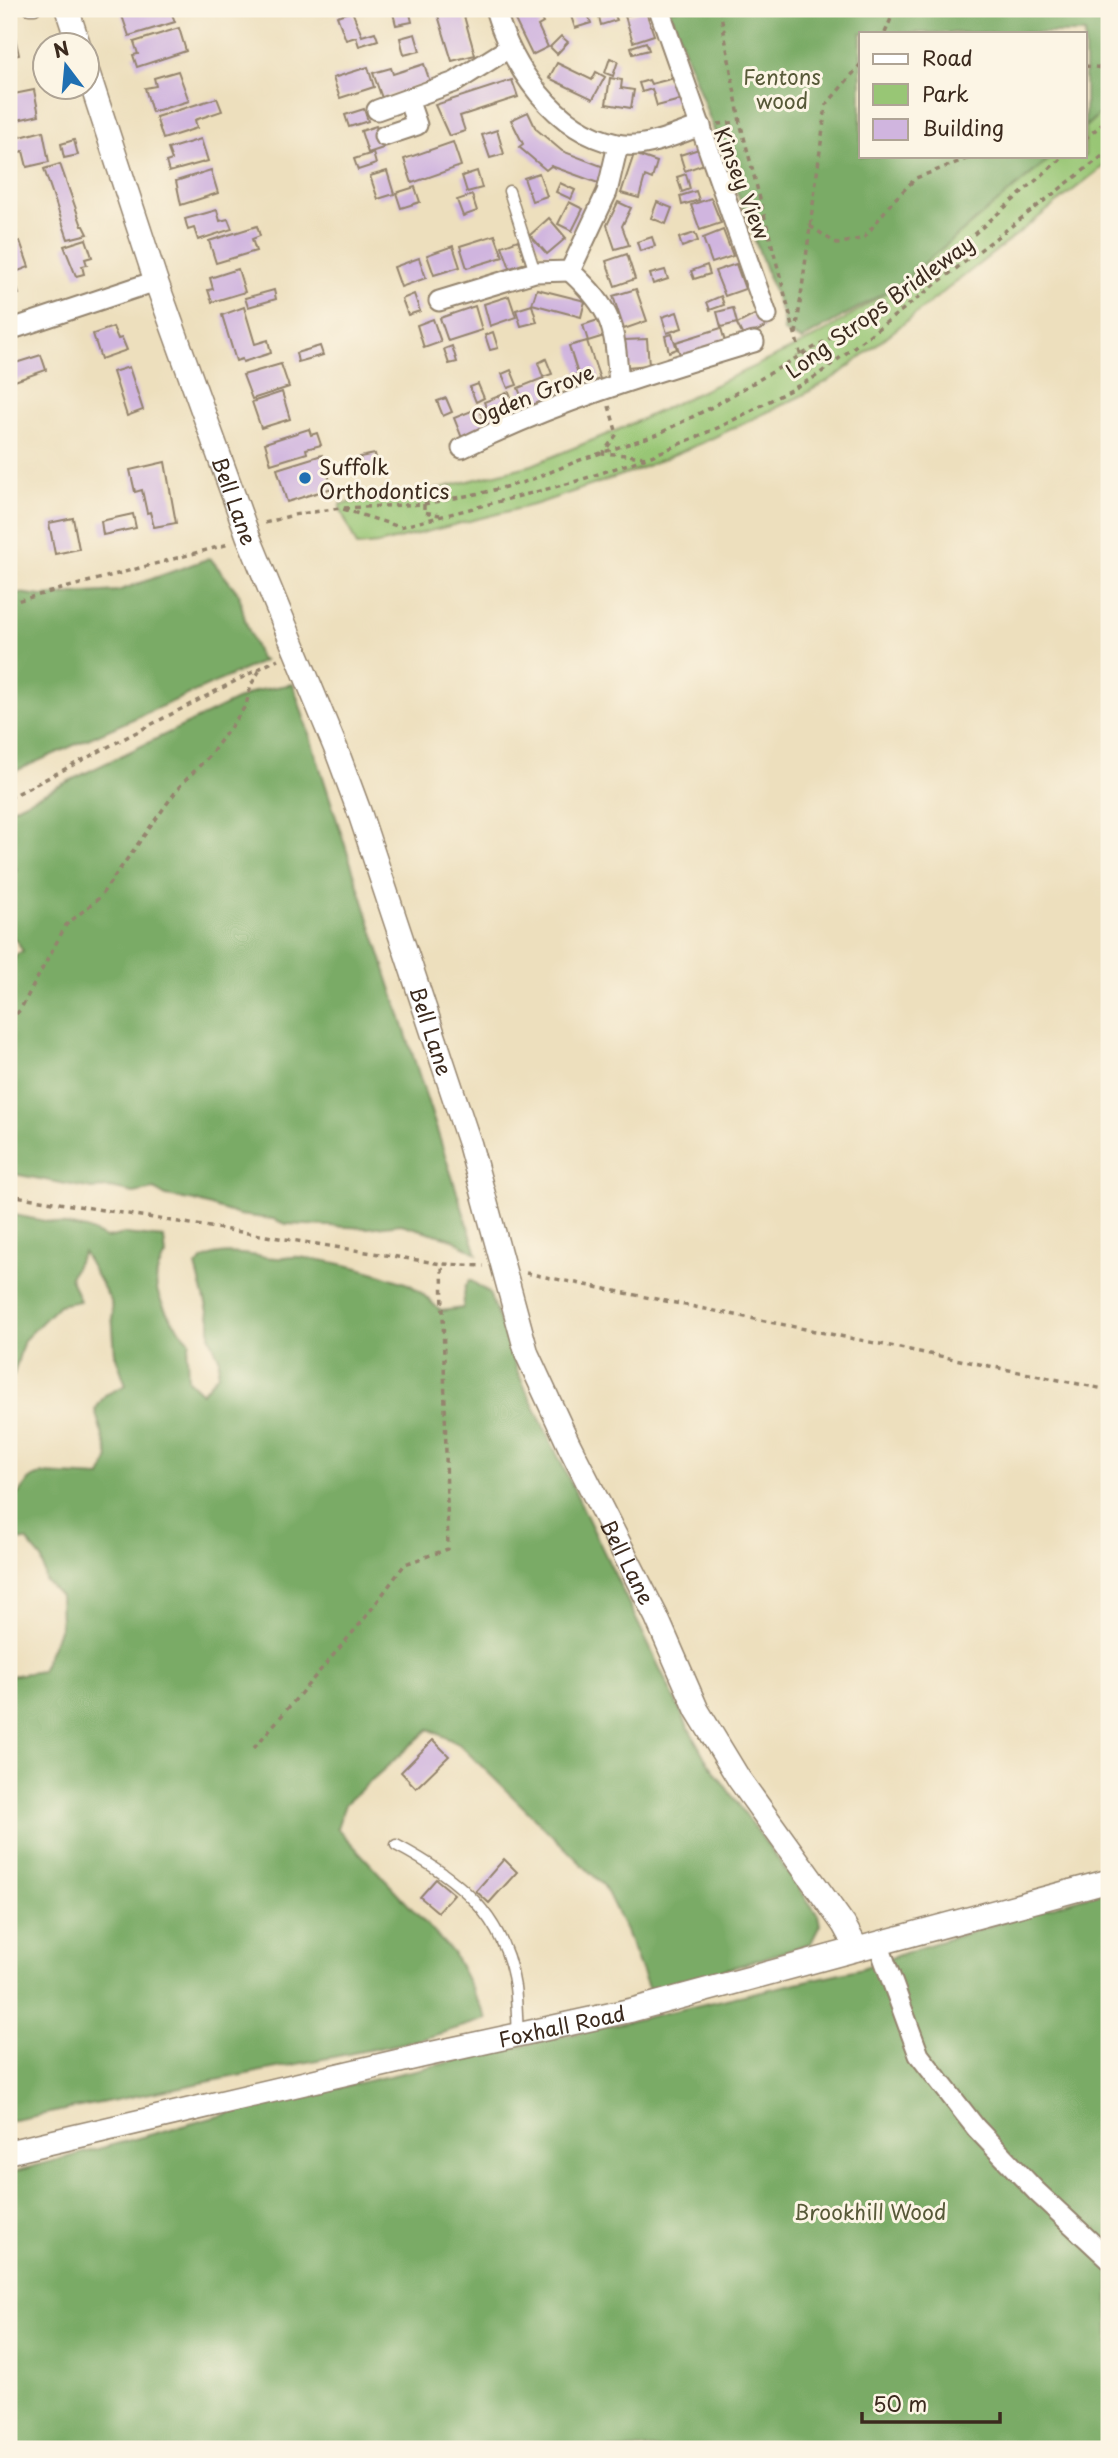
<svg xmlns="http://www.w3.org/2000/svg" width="1118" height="2458" viewBox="0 0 1118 2458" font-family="'Playpen Sans',sans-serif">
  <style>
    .green { fill: #98c675; stroke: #6a784a; stroke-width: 2 }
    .forest { fill: #7aab66; stroke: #5a6a42; stroke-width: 2 }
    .building { fill: #d0b5df }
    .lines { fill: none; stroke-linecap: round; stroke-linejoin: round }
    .service-casing { stroke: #94846e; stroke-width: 13 }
    .minor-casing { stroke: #94846e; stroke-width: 23 }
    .tertiary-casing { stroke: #94846e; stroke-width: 26 }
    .path { stroke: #94846e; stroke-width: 3.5; stroke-dasharray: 5 5; stroke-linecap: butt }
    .service { stroke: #fff; stroke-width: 10 }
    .minor { stroke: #fff; stroke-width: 19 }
    .tertiary { stroke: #fff; stroke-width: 23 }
    .poi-dot { fill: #1f6fb2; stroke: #fcf5e5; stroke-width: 2.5 }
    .labels { text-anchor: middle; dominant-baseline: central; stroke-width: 6; stroke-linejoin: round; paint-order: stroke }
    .park-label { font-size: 21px; fill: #575938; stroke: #fcf5e5 }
    .street-label { font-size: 21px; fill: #3b2a1e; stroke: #fcf5e5 }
    .poi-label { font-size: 21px; fill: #3b2a1e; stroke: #fcf5e5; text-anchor: start }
  </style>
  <rect width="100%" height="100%" fill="#fcf5e5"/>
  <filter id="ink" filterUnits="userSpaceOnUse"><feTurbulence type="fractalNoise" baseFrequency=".0143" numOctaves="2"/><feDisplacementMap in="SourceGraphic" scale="14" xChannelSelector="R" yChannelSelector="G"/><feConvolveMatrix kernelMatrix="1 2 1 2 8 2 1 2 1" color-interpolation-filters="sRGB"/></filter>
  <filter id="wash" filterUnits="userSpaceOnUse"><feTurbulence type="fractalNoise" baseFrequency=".00686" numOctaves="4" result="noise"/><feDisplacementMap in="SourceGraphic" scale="28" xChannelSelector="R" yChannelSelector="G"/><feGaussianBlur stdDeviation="1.57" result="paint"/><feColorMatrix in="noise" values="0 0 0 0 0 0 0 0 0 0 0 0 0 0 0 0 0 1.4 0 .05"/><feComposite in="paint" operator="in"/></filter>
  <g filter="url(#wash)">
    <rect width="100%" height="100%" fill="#eddfbd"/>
    <polygon class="green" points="1109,105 1109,162 838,375 801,396 702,443 637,470 537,504 378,544 357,546 340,508 340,504 425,492 532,465 627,426 789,350 821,334 898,285 1053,156 1085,156 1085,127"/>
    <g class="forest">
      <polygon points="669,9 1109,9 1109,105 1085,127 1085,33 861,33 861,156 1053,156 898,285 801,340 784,332 783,316"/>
      <polygon points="210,558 239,594 245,620 260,659 264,661 9,774 9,596 19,593 42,596 118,591"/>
      <polygon points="293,684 477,1254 452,1239 401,1224 368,1228 286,1224 273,1219 239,1215 195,1201 166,1196 154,1189 134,1193 110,1188 92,1189 14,1174 9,1170 9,966 17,954 23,951 15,938 9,939 9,880 17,870 9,859 9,810 255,691"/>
      <path d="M 9,1214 L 86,1229 L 106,1238 L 125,1234 L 164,1238 L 166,1256 C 141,1284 170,1321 190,1341 L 187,1354 L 188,1380 L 202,1393 L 218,1374 L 219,1358 L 210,1337 L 210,1319 L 196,1266 C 213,1244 253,1257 277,1258 C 284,1259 291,1256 299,1257 C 335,1261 374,1271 408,1284 C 420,1289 431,1303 441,1311 L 463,1308 L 465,1287 L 470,1280 L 489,1293 L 518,1373 L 687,1725 L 705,1758 L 818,1915 L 820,1925 L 811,1943 L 742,1965 L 649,1990 L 625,1929 L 604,1886 L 459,1744 L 429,1729 L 345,1804 L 337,1828 L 453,1953 L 487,2019 L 419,2040 L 9,2121 L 9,1676 L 41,1671 L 61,1625 L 60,1596 L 45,1580 L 42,1559 L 26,1540 L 14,1541 L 13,1501 L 30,1479 L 43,1474 L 101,1477 L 109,1457 L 95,1410 L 105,1395 L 126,1385 L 115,1354 L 111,1301 L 83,1252 L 70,1277 L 80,1301 L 59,1305 L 24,1340 L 13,1377 L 9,1380 Z"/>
      <polygon points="1109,1889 1109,2449 9,2449 9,2173 245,2109 862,1968 922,1947"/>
    </g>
    <g id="blocks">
      <g class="building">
        <polygon points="124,9 170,9 175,22 129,36 120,10"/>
        <polygon points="392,9 409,9 412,22 396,25"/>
        <polygon points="436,9 462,9 475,55 452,61"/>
        <polygon points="533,9 536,9 543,23 538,26 548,47 532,55 514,18"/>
        <polygon points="583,9 586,9 591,23 575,28 570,13"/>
        <polygon points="645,9 654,35 633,42 625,16"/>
        <polygon points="9,10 19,55 9,57"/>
        <polygon points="352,11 362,36 375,32 378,40 359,46 356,37 346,40 337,16"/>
        <polygon points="614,13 617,20 601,25 599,17"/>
        <polygon points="179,28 186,51 137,67 133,55 138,54 134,42"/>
        <polygon points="415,34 420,51 404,55 400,38"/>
        <polygon points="561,36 568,42 557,54 550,47"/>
        <polygon points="646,42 649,50 633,54 631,47"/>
        <polygon points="610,58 618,61 613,76 605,73"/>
        <polygon points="557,63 592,80 596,72 605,77 593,99 549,78"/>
        <polygon points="424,64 430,82 382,98 373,73 391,68 393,74"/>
        <polygon points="368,67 374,87 340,98 333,78"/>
        <polygon points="178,71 189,101 152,112 145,88 156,86 154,78"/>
        <polygon points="678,77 684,99 657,106 652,89 642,92 639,83 649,80 651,84"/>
        <polygon points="610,78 622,80 621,88 634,90 631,108 606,104"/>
        <polygon points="512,80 518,97 460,116 465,131 449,136 435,105"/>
        <polygon points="34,90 39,115 9,122 9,95"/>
        <polygon points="217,98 222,111 195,120 197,128 163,139 156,117"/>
        <polygon points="364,109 368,121 349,127 345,115"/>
        <polygon points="528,112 536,129 562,151 604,167 598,183 551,166 546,170 519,147 523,144 511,120"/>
        <polygon points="376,126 383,148 368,153 361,131"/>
        <polygon points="497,130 504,154 490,158 482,135"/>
        <polygon points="43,131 49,162 27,167 23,151 9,155 9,140"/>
        <polygon points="201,139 208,161 169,172 166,162 172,160 168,149"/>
        <polygon points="74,140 78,155 64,158 61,144"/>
        <polygon points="453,142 461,166 412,183 404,159"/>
        <polygon points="702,148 707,163 685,171 680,155"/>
        <polygon points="373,153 376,164 358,170 354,159"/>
        <polygon points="634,154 657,162 652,179 645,176 639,198 621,193"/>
        <polygon points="60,164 82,226 84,226 88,234 68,239 44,169"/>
        <polygon points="211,170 218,193 181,205 176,181"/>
        <polygon points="387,171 394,194 378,199 370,176"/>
        <polygon points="477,171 482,188 467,192 462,176"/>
        <polygon points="539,173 547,196 532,201 524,178"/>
        <polygon points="686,174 690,189 682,192 677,177"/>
        <polygon points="560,183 575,190 571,199 556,192"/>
        <polygon points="415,187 420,202 401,208 396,193"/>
        <polygon points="696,191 699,200 682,205 680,196"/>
        <polygon points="472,195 477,211 463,216 457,200"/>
        <polygon points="711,198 721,223 700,230 691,205"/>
        <polygon points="569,202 583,209 572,231 558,224"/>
        <polygon points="618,202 631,208 622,226 629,245 615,249 607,225"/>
        <polygon points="657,202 672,208 666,224 651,218"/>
        <polygon points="217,210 220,221 228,219 232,229 198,240 194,228 188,230 185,219"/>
        <polygon points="549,218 566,238 547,254 530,235"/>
        <polygon points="257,226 260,236 252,239 256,251 216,263 209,241"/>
        <polygon points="723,230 733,256 712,263 703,238"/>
        <polygon points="695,233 698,241 682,247 679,238"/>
        <polygon points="495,235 503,257 467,268 460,246"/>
        <polygon points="652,237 655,246 640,251 637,242"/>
        <polygon points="86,239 92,257 85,259 87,265 82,266 84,274 76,276 64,246"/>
        <polygon points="518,240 526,263 510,268 502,246"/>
        <polygon points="20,241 29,267 13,273 9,260 9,245"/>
        <polygon points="453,246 460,267 434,275 427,255"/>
        <polygon points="627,254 635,279 615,286 606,261"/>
        <polygon points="419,258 426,278 401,287 394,267"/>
        <polygon points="736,264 745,289 725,296 715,271"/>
        <polygon points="707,265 710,274 694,279 691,271"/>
        <polygon points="238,269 245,292 212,302 208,290 213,289 210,278"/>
        <polygon points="665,270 668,279 653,284 650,274"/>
        <polygon points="14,278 19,294 9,297 9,280"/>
        <polygon points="537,289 585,301 581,317 532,304"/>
        <polygon points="636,289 647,321 624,329 613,296"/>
        <polygon points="274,290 276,299 248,307 245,298"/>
        <polygon points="414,294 420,311 408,315 402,299"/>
        <polygon points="509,296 516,317 490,326 484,304"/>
        <polygon points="721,296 724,305 710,310 707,302"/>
        <polygon points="532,305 537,322 521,326 516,310"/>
        <polygon points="475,306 482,330 448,341 440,318"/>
        <polygon points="244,307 255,344 268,340 271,353 243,362 242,359 236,361 222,315"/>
        <polygon points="733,308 737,323 721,327 717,312"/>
        <polygon points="677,312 682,328 667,333 662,317"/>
        <polygon points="758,313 765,327 744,338 737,324"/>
        <polygon points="433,319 441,342 424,348 417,325"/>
        <polygon points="598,320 604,336 588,341 583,325"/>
        <polygon points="113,327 118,339 122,338 127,350 101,359 93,334"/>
        <polygon points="721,328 726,345 681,358 676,342"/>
        <polygon points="493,332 498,348 490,350 485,335"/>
        <polygon points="672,334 677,349 669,352 665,336"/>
        <polygon points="647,339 649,365 627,367 625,340"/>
        <polygon points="587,341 600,379 572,388 568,377 578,374 569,346"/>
        <polygon points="320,346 323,355 298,362 296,353"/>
        <polygon points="452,346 457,362 449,364 444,349"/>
        <polygon points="41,355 46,370 9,383 9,365"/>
        <polygon points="546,359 552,374 543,377 538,363"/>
        <polygon points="281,364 289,387 252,399 243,375"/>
        <polygon points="129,367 143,410 127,416 113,372"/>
        <polygon points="511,370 517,385 508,388 502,374"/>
        <polygon points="543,378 551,398 526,408 518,388"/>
        <polygon points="478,384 484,398 476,402 470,387"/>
        <polygon points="282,392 290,419 261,428 252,402"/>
        <polygon points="509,392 517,411 492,422 484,402"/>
        <polygon points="446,398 452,412 443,416 437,401"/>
        <polygon points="479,408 487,428 462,438 454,418"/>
        <polygon points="309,429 311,435 317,433 321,445 306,449 307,453 271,464 265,443"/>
        <polygon points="375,454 378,466 362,470 360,457"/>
        <polygon points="322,455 332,488 287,502 277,469"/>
        <polygon points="165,462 176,523 154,527 150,512 147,513 142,490 135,492 130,470"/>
        <polygon points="133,514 136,528 103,535 101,521"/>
        <polygon points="73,518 79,549 55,554 49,523"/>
        <polygon points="433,1740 449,1756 416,1788 401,1772"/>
        <polygon points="504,1859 517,1872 489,1903 476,1891"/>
        <polygon points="436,1879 454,1894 438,1912 420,1897"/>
      </g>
    </g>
  </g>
  <g filter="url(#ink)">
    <use href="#blocks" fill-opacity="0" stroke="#94846e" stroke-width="2"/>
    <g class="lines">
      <g class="service-casing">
        <g id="service">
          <polyline points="29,9 35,9"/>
          <polyline points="509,191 535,272"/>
          <path d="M 396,1845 C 457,1877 505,1915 515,1987 C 517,2003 517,2020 518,2036"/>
        </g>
      </g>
      <g class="minor-casing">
        <g id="minor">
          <path d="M 495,9 C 512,67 554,131 617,144 C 644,150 676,134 701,126"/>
          <polyline points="659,9 767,315"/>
          <polyline points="377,110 455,82 509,48"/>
          <polyline points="384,136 417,125 408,99"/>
          <path d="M 570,271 C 614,312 614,325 619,383"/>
          <polyline points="439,301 535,272 570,271 607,192 618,145"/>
          <polyline points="9,330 156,281"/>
          <path d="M 462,448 C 556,401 655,372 754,342"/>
          <polyline points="878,1943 919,2055 976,2128 1037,2192 1109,2259"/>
        </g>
      </g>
      <g class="tertiary-casing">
        <g id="tertiary">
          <polyline points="67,9 79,46"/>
          <path id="s1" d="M 88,73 L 156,281 L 248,536 L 336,749 L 359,811 L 470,1145 L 527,1354 L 569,1445 L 656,1616 L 697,1710 L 739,1779 L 844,1925 L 857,1949"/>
          <path id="s2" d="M 9,2152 L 425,2055 L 632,2010 L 1109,1881"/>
        </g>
      </g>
      <g class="path">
        <polyline points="720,9 740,122 801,357 815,377"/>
        <polyline points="885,33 895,9"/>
        <polyline points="1085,66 1103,68 1109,72"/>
        <polyline points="718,124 740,122"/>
        <polyline points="1085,139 1109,118"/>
        <polyline points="810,226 837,244 864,238 892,202 916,178 974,156"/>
        <polyline points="796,334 826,105 861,64"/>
        <polyline points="609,406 617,434 603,453 647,457"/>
        <polyline points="424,504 424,512 440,515"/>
        <polyline points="344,508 424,504 486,492 528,481 580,460 658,434 712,407 904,295 1064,156"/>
        <polyline points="265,523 293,515 340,508 400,527 574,482 649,457 722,426 815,377 1109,151"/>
        <polyline points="9,603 229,544"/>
        <polyline points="9,798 278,659"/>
        <polyline points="9,1021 20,1010 66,925 99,898 179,787 210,755 235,721 246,705 251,685 261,668"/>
        <polyline points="9,1195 442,1264 484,1266"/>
        <polyline points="526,1273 1109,1390"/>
        <polyline points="254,1748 365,1618 405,1564 448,1549 442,1264"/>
      </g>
      <use href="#service" class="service"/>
      <use href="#minor" class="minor"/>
      <use href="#tertiary" class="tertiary"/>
    </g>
  </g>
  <circle class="poi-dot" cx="305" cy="478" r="7"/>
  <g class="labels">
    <g class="park-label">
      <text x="782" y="76">Fentons<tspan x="782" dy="24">wood</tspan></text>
      <text x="870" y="2211">Brookhill Wood</text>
    </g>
    <g class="street-label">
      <text transform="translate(743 183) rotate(69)">Kinsey View</text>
      <text transform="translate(879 306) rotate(-36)">Long Strops Bridleway</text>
      <text transform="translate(532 394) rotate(-22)">Ogden Grove</text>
      <text stroke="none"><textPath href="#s1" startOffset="452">Bell Lane</textPath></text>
      <text stroke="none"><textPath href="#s1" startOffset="1018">Bell Lane</textPath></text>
      <text stroke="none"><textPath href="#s1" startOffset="1586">Bell Lane</textPath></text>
      <text stroke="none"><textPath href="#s2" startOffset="567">Foxhall Road</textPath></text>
    </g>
    <g class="poi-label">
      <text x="319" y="466">Suffolk<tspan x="319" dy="24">Orthodontics</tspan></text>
    </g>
  </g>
  <rect width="1118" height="2458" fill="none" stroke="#fcf5e5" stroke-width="35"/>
  <rect x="859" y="32" width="228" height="126" fill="#fcf5e5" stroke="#afa495" stroke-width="2"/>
  <rect x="873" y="54" width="35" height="10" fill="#ffffff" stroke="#afa495" stroke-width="2"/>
  <text x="922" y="66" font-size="21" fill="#3b2a1e">Road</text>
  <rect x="873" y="84" width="35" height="21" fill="#98c675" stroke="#afa495" stroke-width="2"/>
  <text x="922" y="102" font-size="21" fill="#3b2a1e">Park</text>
  <rect x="873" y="119" width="35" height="21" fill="#d0b5df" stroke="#afa495" stroke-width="2"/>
  <text x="922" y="136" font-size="21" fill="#3b2a1e">Building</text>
  <g transform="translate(66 66) rotate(344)"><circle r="33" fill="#fcf5e5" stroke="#afa495" stroke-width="2"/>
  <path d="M0-5L12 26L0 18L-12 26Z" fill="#1f6fb2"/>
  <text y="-10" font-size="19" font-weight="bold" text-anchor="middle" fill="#3b2a1e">N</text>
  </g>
  <path d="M862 2412v10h138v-10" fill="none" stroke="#3b2a1e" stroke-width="3.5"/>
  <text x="873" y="2412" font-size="21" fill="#3b2a1e" stroke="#fcf5e5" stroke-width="5" paint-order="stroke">50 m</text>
</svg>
